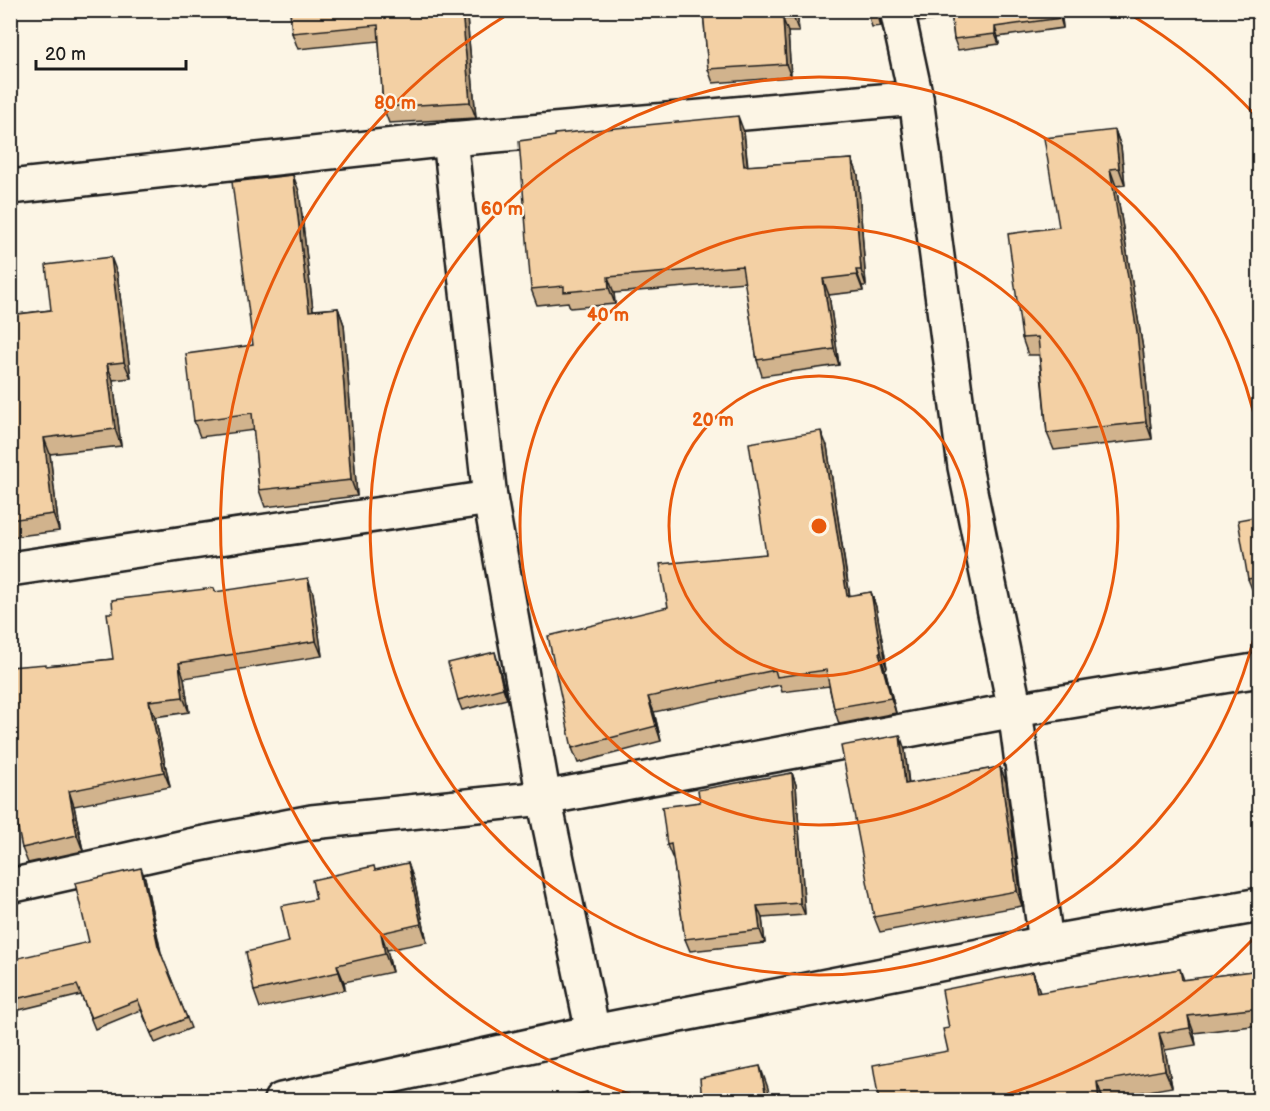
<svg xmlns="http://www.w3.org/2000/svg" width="1270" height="1111" viewBox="0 0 1270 1111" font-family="'Balsamiq Sans',sans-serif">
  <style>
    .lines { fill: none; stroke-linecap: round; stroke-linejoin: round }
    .minor-casing { stroke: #1c1c1c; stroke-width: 38 }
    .minor { stroke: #fcf5e5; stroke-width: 33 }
    .wall { fill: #d1b38d; stroke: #1c1c1c; stroke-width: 1.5 }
    .shaded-wall { fill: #aa9273; stroke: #1c1c1c; stroke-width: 1.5 }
    .building { fill: #f3d0a4; stroke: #1c1c1c; stroke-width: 1.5 }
    .ring { fill: none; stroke: #e8590c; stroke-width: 3 }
    .centre { fill: #e8590c; stroke: #fcf5e5; stroke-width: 3 }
    .ring-label { font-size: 18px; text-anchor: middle; font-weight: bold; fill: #e8590c; stroke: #fcf5e5; stroke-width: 4.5; stroke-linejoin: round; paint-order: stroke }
  </style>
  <rect width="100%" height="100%" fill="#fcf5e5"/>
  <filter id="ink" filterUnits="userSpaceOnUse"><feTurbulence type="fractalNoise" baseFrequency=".0167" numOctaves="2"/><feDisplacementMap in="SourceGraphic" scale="12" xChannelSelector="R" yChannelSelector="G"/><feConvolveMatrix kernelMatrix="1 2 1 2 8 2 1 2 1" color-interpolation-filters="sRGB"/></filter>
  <g filter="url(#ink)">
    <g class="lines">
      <g class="minor-casing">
        <g id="minor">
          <polyline points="897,10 916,98 965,467 1015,710 1046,943"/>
          <polyline points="450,139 490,498 544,798 593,1032"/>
          <polyline points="10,187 450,139 916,98"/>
          <polyline points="10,569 490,498"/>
          <polyline points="10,886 189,846 312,822 544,798 1015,710 1260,670"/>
          <polyline points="281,1100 593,1032 1046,943 1260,905"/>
        </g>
      </g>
      <use href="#minor" class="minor"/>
    </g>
    <g class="wall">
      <polygon points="290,10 470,10 470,17 467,18 476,118 389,123 383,107 379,41 298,49 292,33"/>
      <polygon points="703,10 797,10 799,32 788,32 791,77 713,83 708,69"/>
      <polygon points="868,10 879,10 879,14 881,26 872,27 869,17"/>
      <polygon points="915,10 1061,10 1063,28 998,37 999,44 958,50 954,39 952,18 919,22"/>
      <polygon points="1115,130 1121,147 1125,185 1116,186 1143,349 1152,439 1054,450 1047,433 1039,355 1028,355 1022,338 1059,227"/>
      <polygon points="744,132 748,166 852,159 858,175 866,286 862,286 863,291 829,295 839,365 762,376 757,360 745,282 614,293 615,304 570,308 568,302 537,305 531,289"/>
      <polygon points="299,191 313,310 338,308 344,325 357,496 265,507 259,490 254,430 200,437 194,421 253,345"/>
      <polygon points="117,273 131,378 113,380 121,446 50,454 59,531 10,537 10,315 51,310"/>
      <polygon points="827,446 850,596 871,592 876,607 887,668 885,669 896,713 839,724 834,708 829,686 782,692 780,685 654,712 661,741 578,763 572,748 668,607 766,554"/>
      <polygon points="1260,516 1260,588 1252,589 1248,579"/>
      <polygon points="216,592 313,593 322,656 184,678 189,712 155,717 170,787 74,806 83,851 28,863 22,848 18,824 10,826 10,667 47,666 113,659"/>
      <polygon points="498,662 507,699 462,710 458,700"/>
      <polygon points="905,750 909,784 1000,767 1006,782 1022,906 880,932 874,917"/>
      <polygon points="792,773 796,785 805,915 762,918 765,943 690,951 685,939 673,857 672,857 667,845 700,802"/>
      <polygon points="376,870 414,880 427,942 387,950 392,972 344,982 345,990 260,1008 254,991 289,942 316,899"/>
      <polygon points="145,878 161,954 191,1028 155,1043 141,1010 95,1029 81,995 19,1010 15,999 89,942"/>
      <polygon points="1180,969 1184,980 1260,970 1260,1025 1194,1033 1196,1045 1165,1050 1172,1087 1103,1099 948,1051 949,1028 1033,972 1040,993"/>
    </g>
    <g class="shaded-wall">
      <polygon points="462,10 465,10 467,18 476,118 470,102"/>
      <polygon points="793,10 797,10 799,32 794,19"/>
      <polygon points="876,10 879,10 879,14 881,26"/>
      <polygon points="1058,10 1061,10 1063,28 1060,18"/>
      <polygon points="783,19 788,32 791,77 786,64"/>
      <polygon points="995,27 998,37 999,44 995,34"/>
      <polygon points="738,116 744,132 749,182 744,166"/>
      <polygon points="1115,130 1121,147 1125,185 1119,168"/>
      <polygon points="852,159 858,175 866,286 861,270"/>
      <polygon points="1110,169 1116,186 1143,349 1152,439 1146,422"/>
      <polygon points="293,175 299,191 315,327 309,311"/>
      <polygon points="111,257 117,273 131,378 124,362"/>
      <polygon points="856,270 862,286 863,291 857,275"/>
      <polygon points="608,277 614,293 615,304 609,288"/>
      <polygon points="823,279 829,295 839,365 834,349"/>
      <polygon points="338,308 344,325 357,496 351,480"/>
      <polygon points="107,364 113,380 121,446 115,429"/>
      <polygon points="821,431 827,446 852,612 847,596"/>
      <polygon points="44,438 50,454 59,531 53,514"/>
      <polygon points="308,578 313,593 322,656 316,641"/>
      <polygon points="871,592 876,607 887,668 881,653"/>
      <polygon points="495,652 498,662 507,699 503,688"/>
      <polygon points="879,653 885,669 896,713 891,698"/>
      <polygon points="179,663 184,678 189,712 183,697"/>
      <polygon points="648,697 654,712 661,741 656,726"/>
      <polygon points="149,701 155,717 170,787 164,772"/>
      <polygon points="900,735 905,750 910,799 905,784"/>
      <polygon points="1000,767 1006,782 1022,906 1017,891"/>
      <polygon points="792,773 796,785 805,915 800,903"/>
      <polygon points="69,791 74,806 83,851 77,835"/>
      <polygon points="408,863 414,880 427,942 421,924"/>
      <polygon points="141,868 145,878 162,957 158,946"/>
      <polygon points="757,906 762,918 765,943 760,930"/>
      <polygon points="381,933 387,950 392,972 385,954"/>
      <polygon points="337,965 344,982 345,990 339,972"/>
      <polygon points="1033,972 1039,989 1043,1010 1037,993"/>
      <polygon points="1188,1016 1194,1033 1196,1045 1190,1028"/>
      <polygon points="1159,1033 1165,1050 1172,1087 1165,1070"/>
      <polygon points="760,1066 768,1088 770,1101 767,1101"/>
      <polygon points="1097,1082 1103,1099 1103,1101 1099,1101"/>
    </g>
    <g class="building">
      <polygon points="290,10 462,10 470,102 383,107 378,25 292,33"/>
      <polygon points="703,10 793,10 794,19 783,19 786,64 708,69"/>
      <polygon points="868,10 876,10 878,16 869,17"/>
      <polygon points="951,10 1058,10 1060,18 995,27 995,34 954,39"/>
      <polygon points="738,116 744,166 852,159 861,270 856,270 857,275 823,279 834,349 757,360 742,266 608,277 609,288 564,292 564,286 531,289 519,141 555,136 555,134"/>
      <polygon points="1115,130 1119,168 1110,169 1137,332 1146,422 1047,433 1038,337 1022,338 1008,234 1059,227 1044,138"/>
      <polygon points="293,175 309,311 338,308 351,480 259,490 252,413 194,421 186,354 253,345 232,182"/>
      <polygon points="111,257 124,362 107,364 115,429 44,438 53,514 10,520 10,315 51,310 46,265"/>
      <polygon points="821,431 847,596 871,592 881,653 879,653 891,698 834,708 826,670 777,677 775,670 648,697 656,726 572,748 548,636 668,607 660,564 766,554 749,443"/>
      <polygon points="1260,516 1260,577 1248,579 1238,520"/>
      <polygon points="308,578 316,641 179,663 183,697 149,701 164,772 69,791 77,835 22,848 14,809 10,809 10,667 46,664 46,666 113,659 107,613 113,613 112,600 214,588 215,592"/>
      <polygon points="495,652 503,688 458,700 448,663"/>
      <polygon points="900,735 905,784 1000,767 1017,891 874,917 841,746"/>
      <polygon points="792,773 800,903 757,906 760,930 685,939 671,844 667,845 662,807 700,802 698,790"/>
      <polygon points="408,863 421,924 381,933 385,954 337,965 339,972 254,991 246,952 289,942 281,906 316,899 312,880 374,866 375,870"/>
      <polygon points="141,868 158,946 187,1018 151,1033 138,1000 91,1018 77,985 15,999 10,980 10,960 89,942 75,883"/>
      <polygon points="1180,969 1182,980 1260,970 1260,1008 1188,1016 1190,1028 1159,1033 1165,1070 1097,1082 1099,1101 879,1101 873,1065 948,1051 943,1029 949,1028 942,990 1033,972 1037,993"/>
      <polygon points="760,1066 767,1101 702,1101 700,1078"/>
      <polygon points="587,1092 589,1101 552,1101"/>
    </g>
  </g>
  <g class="ring">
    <circle cx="819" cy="526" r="150"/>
    <circle cx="819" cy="526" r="299"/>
    <path d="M1259 616A449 449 0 1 1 1259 436"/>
    <path d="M1257 935A599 599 0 0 1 989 1100M649 1100A599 599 0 0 1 510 13M1128 13A599 599 0 0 1 1257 117"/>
  </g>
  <circle cx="819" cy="526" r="9" class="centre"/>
  <g class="ring-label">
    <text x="395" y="109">80 m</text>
    <text x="502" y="215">60 m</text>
    <text x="608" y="321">40 m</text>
    <text x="713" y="426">20 m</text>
  </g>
  <rect width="1270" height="1111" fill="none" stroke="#fcf5e5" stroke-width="36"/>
  <rect x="18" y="18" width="1234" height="1075" fill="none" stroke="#1c1c1c" stroke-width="2" filter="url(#ink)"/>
  <path d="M36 60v9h150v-9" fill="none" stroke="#1c1c1c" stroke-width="3"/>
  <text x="45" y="60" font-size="18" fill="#1c1c1c" stroke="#fcf5e5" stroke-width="4.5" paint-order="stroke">20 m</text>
</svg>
